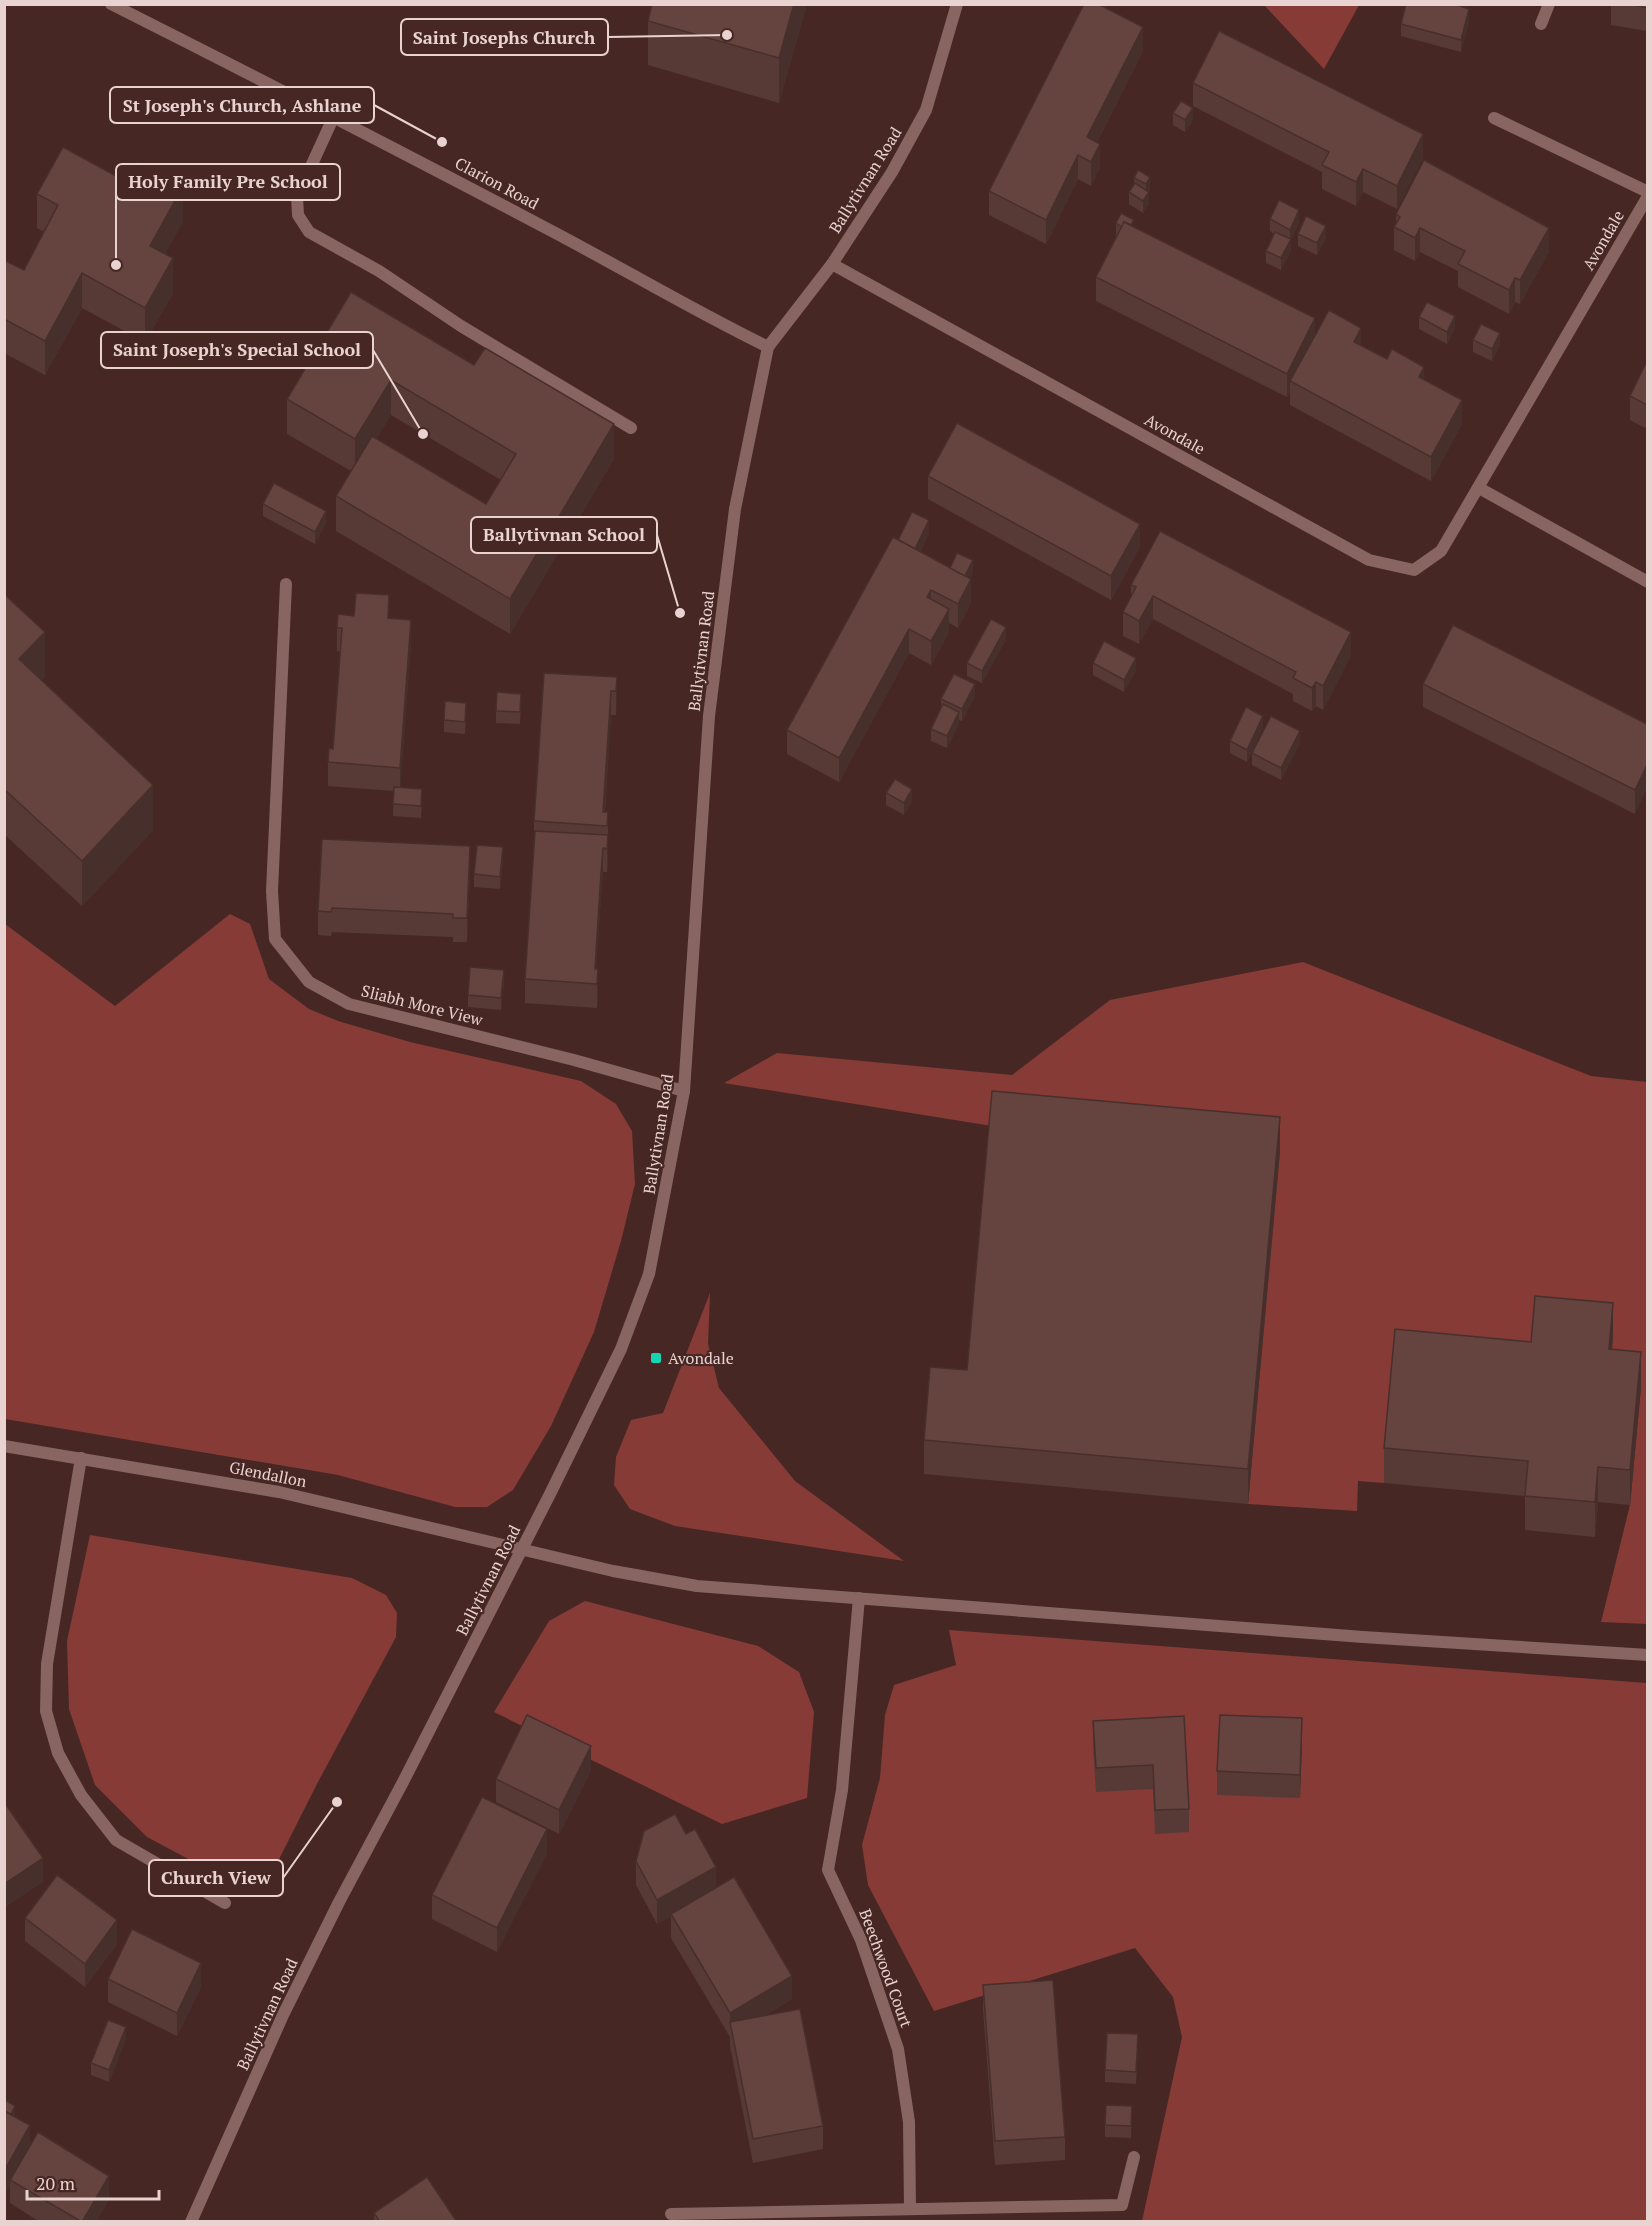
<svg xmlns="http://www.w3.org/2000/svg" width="1652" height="2226" viewBox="0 0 1652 2226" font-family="'PT Serif',serif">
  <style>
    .green { fill: #863b37 }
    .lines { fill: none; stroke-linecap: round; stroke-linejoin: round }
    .service { stroke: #896561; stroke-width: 12 }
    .minor { stroke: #896561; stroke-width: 12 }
    .tertiary { stroke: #896561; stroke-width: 12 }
    .wall { fill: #573a36; fill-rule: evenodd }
    .shaded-wall { fill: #472f2c }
    .building { fill: #65433f; stroke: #472f2c; stroke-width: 1.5 }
    .poi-dot { fill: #15d5b3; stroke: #472724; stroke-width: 2 }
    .labels { text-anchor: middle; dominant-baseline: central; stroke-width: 4.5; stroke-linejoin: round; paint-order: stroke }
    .street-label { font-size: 16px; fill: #e8d3d0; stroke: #472724 }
    .poi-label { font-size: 16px; fill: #e8d3d0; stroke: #472724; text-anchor: start }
    .leader { fill: none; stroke: #e8d3d0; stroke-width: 2 }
    .callout-dot { fill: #e8d3d0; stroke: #472724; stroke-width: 2 }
    .callout { fill: #472724; stroke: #e8d3d0; stroke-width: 2 }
    .callout-label { font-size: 18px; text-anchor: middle; font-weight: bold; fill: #e8d3d0 }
  </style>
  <rect width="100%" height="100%" fill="#472724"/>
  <g class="green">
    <polygon points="1264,5 1359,5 1324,69"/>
    <polygon points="230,914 250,924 269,979 309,1009 338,1021 410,1042 581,1081 616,1104 632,1131 635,1184 621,1241 594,1332 551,1426 513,1490 487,1507 455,1507 338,1475 5,1419 5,924 115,1006"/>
    <polygon points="1303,962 1591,1076 1647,1082 1647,1624 1601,1622 1630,1505 1641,1387 1531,1376 1384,1483 1358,1481 1357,1511 1248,1504 1279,1152 992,1126 724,1083 777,1053 1012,1075 1110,1000"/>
    <polygon points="710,1293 708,1344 719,1388 795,1481 904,1561 675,1526 630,1509 614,1485 616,1457 631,1420 663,1413"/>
    <polygon points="90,1535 352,1578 386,1595 397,1613 396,1637 318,1782 260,1897 147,1837 95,1785 69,1709 67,1641"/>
    <polygon points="585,1601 758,1646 799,1672 814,1712 807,1798 722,1824 494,1712 549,1621"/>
    <polygon points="949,1630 1647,1683 1647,2221 1142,2221 1182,2037 1173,1997 1135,1948 934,2011 868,1885 862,1845 880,1778 885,1715 894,1685 956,1665"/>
  </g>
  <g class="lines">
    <polyline class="service" points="334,116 297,197 298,215 309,232 379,271 461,326 631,428"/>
    <g class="minor">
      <polyline points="1541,24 1549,4"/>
      <polyline points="1494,118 1648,192"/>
      <polyline points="832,264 1369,560 1414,570 1441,551 1648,196"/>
      <polyline points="1479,488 1648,582"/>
      <polyline points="286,584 272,891 275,939 309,982 349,1004 574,1060 684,1091"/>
      <polyline points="4,1446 279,1492 613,1571 697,1586 1363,1637 1648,1655"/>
      <polyline points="81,1458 47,1664 46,1711 58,1753 81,1795 116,1840 225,1903"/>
      <polyline points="859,1598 842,1790 828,1870 861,1940 898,2049 909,2122 910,2209"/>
      <polyline points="671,2214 1122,2205 1134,2157"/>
    </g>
    <g class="tertiary">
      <path d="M 111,4 C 256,77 400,151 544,227 C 619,266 692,310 768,347"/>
      <polyline points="191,2222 283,2015 339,1902 403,1782 551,1492 621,1349 649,1274 684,1091 709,716 735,509 768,347 832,264 892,172 926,110 957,4"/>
    </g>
  </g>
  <g class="wall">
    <polygon points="652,4 807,4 779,103 648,65 648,21"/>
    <polygon points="1611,4 1647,4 1647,31 1611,25"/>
    <polygon points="1469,21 1461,52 1401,36 1401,24"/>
    <polygon points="1143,51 1097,142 1100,167 1091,186 1078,179 1046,244 989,215 989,191"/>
    <polygon points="1193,83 1423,158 1397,209 1363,192 1356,206 1322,189 1322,172 1193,106"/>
    <polygon points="1173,113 1193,120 1185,132 1173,125"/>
    <polygon points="1138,170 1150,189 1149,192 1149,204 1143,213 1129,204 1129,192 1134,184 1134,178"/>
    <polygon points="37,194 183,221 165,254 173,293 145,342 82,308 45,375 4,353 4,260 24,270 44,232 37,228"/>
    <polygon points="1396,214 1549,252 1520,304 1515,302 1509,314 1458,287 1458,271 1420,252 1415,261 1394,250 1394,227 1396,224"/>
    <polygon points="1270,219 1299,223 1291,240 1291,251 1281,270 1266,263 1266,251 1274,234 1270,231"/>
    <polygon points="1116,223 1134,227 1315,335 1361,346 1424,380 1462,424 1431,481 1290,405 1290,391 1287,397 1096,301 1096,277 1117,236 1116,235"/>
    <polygon points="1298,234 1326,238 1317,255 1298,246"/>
    <polygon points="1419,317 1455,328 1447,344 1419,329"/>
    <polygon points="1473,340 1500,345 1492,361 1473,352"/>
    <polygon points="1647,361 1647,429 1630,420 1630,396"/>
    <path d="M 474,365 L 614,459 L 510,634 L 336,531 L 336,496 L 351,471 L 287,434 L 287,399 ZM 391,415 L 501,480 L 486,504 L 376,439 Z"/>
    <polygon points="928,476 1140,547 1111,600 928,499"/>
    <polygon points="263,504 326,523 315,544 263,516"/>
    <polygon points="929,533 920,552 950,568 973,572 970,578 971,603 958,628 949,623 949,632 931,665 909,653 839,782 787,754 787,730 898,540"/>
    <polygon points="1131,585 1351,655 1323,710 1316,706 1312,711 1293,701 1293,694 1153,619 1139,644 1123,636 1123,612 1131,597"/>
    <polygon points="4,594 45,676 41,680 153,830 82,906 4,834"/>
    <polygon points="389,618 411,643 400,788 422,801 421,818 393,816 394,791 328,786 328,762 333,749 340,652 337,651 337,628"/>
    <polygon points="1006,639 982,683 967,676 967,663"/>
    <polygon points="1093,663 1136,670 1124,692 1093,675"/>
    <polygon points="617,677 616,715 611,715 605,812 608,812 608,859 607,872 603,872 601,896 596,969 598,993 597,1008 525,1003 525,979 534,840 534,821"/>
    <polygon points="1423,684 1647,724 1635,814 1423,707"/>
    <polygon points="975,696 962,721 959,720 959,724 947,748 931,741 931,729 941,707 941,699"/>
    <polygon points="521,706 520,724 496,723 496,711"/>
    <polygon points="466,715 465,734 444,732 444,720"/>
    <polygon points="1263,728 1247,762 1230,753 1230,741"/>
    <polygon points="1300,743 1281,780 1252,765 1252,753"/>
    <polygon points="886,793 912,801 904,815 886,805"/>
    <polygon points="503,859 500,889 474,887 474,874"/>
    <polygon points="470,870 467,942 453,942 453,937 355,933 332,932 331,936 318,935 318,911"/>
    <polygon points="504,982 501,1010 468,1007 468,995"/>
    <polygon points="1280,1152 1248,1504 924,1474 924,1440 967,1370"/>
    <polygon points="1613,1337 1612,1349 1641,1386 1630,1505 1598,1502 1595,1537 1525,1530 1525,1496 1384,1483 1384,1448 1531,1342"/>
    <polygon points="1184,1716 1189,1809 1189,1832 1155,1834 1153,1789 1096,1792 1093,1745 1093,1721"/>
    <polygon points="1302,1742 1300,1798 1217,1795 1217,1771"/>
    <polygon points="591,1770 559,1834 496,1802 496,1779"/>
    <polygon points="547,1853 497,1952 432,1919 432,1895"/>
    <polygon points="636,1861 716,1887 792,1999 766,2015 823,2126 823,2149 753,2163 730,2046 730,2036 730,2037 671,1938 671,1916 657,1924 636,1885"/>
    <polygon points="25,1918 117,1944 85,1987 25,1941"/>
    <polygon points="108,1979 201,1987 177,2036 108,2002"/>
    <polygon points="983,1985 1065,2137 1065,2160 995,2165 983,2009"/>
    <polygon points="126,2039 109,2082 91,2075 91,2063"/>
    <polygon points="1138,2046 1136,2084 1105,2082 1105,2070"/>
    <polygon points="1132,2106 1131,2138 1105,2137 1105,2125"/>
    <polygon points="15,2117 30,2145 109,2199 96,2222 40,2222 10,2203 10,2186 4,2195"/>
    <polygon points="374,2213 457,2222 374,2222"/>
  </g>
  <g class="shaded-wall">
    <polygon points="794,4 807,4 779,103 779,58"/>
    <polygon points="1469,9 1469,21 1461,52 1461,40"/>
    <polygon points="1143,27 1143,51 1087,161 1087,137"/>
    <polygon points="1193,108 1193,120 1185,132 1185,120"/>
    <polygon points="1423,134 1423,158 1397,209 1397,186"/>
    <polygon points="1100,144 1100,167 1091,186 1091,162"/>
    <polygon points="1078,155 1078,179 1046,244 1046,220"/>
    <polygon points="1363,169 1363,192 1356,206 1356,182"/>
    <polygon points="1150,177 1150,189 1149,192 1149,204 1143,213 1143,201 1146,196 1146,184"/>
    <polygon points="183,186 183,221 150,281 150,246"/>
    <polygon points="1299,210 1299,223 1291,240 1291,251 1281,270 1281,258 1290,241 1290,230"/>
    <polygon points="1326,226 1326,238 1317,255 1317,243"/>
    <polygon points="1420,228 1420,252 1415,261 1415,238"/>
    <polygon points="1549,228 1549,252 1520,304 1520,280"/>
    <polygon points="173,258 173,293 145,342 145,308"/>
    <polygon points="82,273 82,308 45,375 45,341"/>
    <polygon points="1515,278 1515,302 1509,314 1509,290"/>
    <polygon points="1455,316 1455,328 1447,344 1447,332"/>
    <polygon points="1315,318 1315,342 1290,381 1290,391 1287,397 1287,374"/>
    <polygon points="1361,328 1361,352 1354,342"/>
    <polygon points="1500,333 1500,345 1492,361 1492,349"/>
    <polygon points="1424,367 1424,391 1419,377"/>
    <polygon points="391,380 391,415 355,474 355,439"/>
    <polygon points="1462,400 1462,424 1431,481 1431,457"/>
    <polygon points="6,421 6,466 4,469 4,424"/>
    <polygon points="614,424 614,459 510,634 510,599"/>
    <polygon points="326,511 326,523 315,544 315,532"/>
    <polygon points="929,520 929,533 912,567 912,555"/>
    <polygon points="1140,524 1140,547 1111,600 1111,576"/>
    <polygon points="973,560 973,572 962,594 962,582"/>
    <polygon points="971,579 971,603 958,628 958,604"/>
    <polygon points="931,590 931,613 927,597"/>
    <polygon points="1153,596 1153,619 1139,644 1139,621"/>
    <polygon points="949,609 949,632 931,665 931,641"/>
    <polygon points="411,620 411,643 400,792 400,768"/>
    <polygon points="1006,627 1006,639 982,683 982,671"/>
    <polygon points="909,629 909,653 839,782 839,758"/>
    <polygon points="45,632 45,676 19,704 19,659"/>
    <polygon points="1351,632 1351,655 1323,710 1323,686"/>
    <polygon points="1136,658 1136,670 1124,692 1124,680"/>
    <polygon points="617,677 617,701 616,715 616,691"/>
    <polygon points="1316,682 1316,706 1312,711 1312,688"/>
    <polygon points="975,684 975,696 962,721 962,709"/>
    <polygon points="611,691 611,715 604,826 603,812"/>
    <polygon points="959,712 959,724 947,748 947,736"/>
    <polygon points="1263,716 1263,728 1247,762 1247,750"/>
    <polygon points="1300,731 1300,743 1281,780 1281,768"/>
    <polygon points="1647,765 1647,789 1635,814 1635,790"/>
    <polygon points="153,785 153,830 82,906 82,861"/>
    <polygon points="912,789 912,801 904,815 904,803"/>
    <polygon points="608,835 608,859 607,872 607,849"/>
    <polygon points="470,846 470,870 467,942 467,918"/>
    <polygon points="503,847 503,859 500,889 500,877"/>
    <polygon points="603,848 603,872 595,984 595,969"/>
    <polygon points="598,969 598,993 597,1008 597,984"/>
    <polygon points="504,970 504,982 501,1010 501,998"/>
    <polygon points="1280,1117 1280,1152 1248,1504 1248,1469"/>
    <polygon points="1613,1303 1613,1337 1609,1383 1609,1349"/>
    <polygon points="1641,1352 1641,1386 1630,1505 1630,1470"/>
    <polygon points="1598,1467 1598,1502 1595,1537 1595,1502"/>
    <polygon points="1302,1718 1302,1742 1300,1798 1300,1775"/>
    <polygon points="591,1746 591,1770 559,1834 559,1810"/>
    <polygon points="547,1829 547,1853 497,1952 497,1928"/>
    <polygon points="43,1858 43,1882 4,1908 4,1884"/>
    <polygon points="716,1867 716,1891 657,1924 657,1900"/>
    <polygon points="117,1920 117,1944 85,1987 85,1964"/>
    <polygon points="201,1963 201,1987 177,2036 177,2013"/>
    <polygon points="792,1976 792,1999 733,2035 730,2022 730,2037 730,2013"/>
    <polygon points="126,2027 126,2039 109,2082 109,2070"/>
    <polygon points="15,2106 15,2118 10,2116"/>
    <polygon points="30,2125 30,2149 10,2180 10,2186 4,2195 4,2171"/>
    <polygon points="109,2176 109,2199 96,2222 82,2222"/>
  </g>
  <g class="building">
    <polygon points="652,4 794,4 779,58 648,21"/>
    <polygon points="1084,4 1098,4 1143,27 1087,137 1100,144 1091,162 1078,155 1046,220 989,191"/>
    <polygon points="1406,4 1454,4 1469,9 1461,40 1401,24"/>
    <polygon points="1630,4 1647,4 1647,8"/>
    <polygon points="1219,31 1423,134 1397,186 1363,169 1356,182 1322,165 1329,152 1193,83"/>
    <polygon points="1181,101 1193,108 1185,120 1173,113"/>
    <polygon points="63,147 127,182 138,162 183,186 150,246 173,258 145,308 82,273 45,341 4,319 4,260 24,270 58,205 37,194"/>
    <polygon points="1424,160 1549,228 1520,280 1515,278 1509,290 1458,264 1465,251 1420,228 1415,238 1394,227 1400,217 1396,214"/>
    <polygon points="1138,170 1150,177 1146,184 1134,178"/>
    <polygon points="1135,183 1149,192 1143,201 1129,192"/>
    <polygon points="1279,200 1299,210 1290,230 1270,219"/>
    <polygon points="1121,213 1134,220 1131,225 1124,222 1122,227 1116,223"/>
    <polygon points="1306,216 1326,226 1317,243 1298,234"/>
    <polygon points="1124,222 1315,318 1287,374 1096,277"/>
    <polygon points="1275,232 1291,239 1281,258 1266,251"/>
    <polygon points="351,292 474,365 485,348 614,424 510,599 336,496 372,436 486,504 516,454 391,380 355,439 287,399"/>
    <polygon points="1427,302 1455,316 1447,332 1419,317"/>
    <polygon points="1329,310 1361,328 1354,342 1387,359 1392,349 1424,367 1419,377 1462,400 1431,457 1290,381"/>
    <polygon points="1481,324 1500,333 1492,349 1473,340"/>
    <polygon points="1647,361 1647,405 1630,396"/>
    <polygon points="957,423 1140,524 1111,576 928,476"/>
    <polygon points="274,483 326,511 315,532 263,504"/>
    <polygon points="912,512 929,520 915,549 898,540"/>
    <polygon points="1160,531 1351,632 1323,686 1316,682 1312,688 1293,678 1296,672 1153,596 1139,621 1123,612 1136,587 1131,585"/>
    <polygon points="893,537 971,579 958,604 931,590 927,597 949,609 931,641 909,629 839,758 787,730"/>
    <polygon points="957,553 973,560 965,576 950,568"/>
    <polygon points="356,593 389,595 388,618 411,620 400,768 328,762 329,748 333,749 342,628 337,628 338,614 354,616"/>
    <polygon points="4,594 45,632 19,659 153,785 82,861 4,789"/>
    <polygon points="991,619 1006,627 982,671 967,663"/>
    <polygon points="1453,625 1647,724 1647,765 1635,790 1423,684"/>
    <polygon points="1104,641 1136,658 1124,680 1093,663"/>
    <polygon points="544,673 617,677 616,691 611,691 603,812 608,812 607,826 534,821"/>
    <polygon points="954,674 975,684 962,709 941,699"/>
    <polygon points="497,692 521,694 520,712 496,711"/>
    <polygon points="445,701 466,703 465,722 444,720"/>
    <polygon points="943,704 959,712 947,736 931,729"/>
    <polygon points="1246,707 1263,716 1247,750 1230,741"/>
    <polygon points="1271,716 1300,731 1281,768 1252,753"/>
    <polygon points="895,779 912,789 904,803 886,793"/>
    <polygon points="394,787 422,789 421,806 393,804"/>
    <polygon points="535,831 608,835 607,849 603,848 601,873 595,969 598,969 597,984 525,979"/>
    <polygon points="322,839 470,846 467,918 453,918 453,914 355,909 332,908 331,912 318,911"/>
    <polygon points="477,845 503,847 500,877 474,874"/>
    <polygon points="470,967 504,970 501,998 468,995"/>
    <polygon points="992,1091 1280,1117 1248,1469 924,1440 930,1367 967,1370"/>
    <polygon points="1535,1296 1613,1303 1609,1349 1641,1352 1630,1470 1598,1467 1595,1502 1525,1496 1528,1461 1384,1448 1395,1329 1531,1342"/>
    <polygon points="527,1715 591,1746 559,1810 496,1779"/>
    <polygon points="1220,1715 1302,1718 1300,1775 1217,1771"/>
    <polygon points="1184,1716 1189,1809 1155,1810 1153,1765 1096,1768 1093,1721"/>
    <polygon points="482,1797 547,1829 497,1928 432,1895"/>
    <polygon points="4,1802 43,1858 4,1884"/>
    <polygon points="675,1814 686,1834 695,1829 716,1867 657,1900 636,1861 644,1831"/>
    <polygon points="57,1875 117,1920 85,1964 25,1918"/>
    <polygon points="734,1877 792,1976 730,2013 671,1914"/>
    <polygon points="132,1929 201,1963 177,2013 108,1979"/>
    <polygon points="1053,1980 1065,2137 995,2141 983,1985"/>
    <polygon points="800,2009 823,2126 753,2139 730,2022"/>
    <polygon points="108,2020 126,2027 109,2070 91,2063"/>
    <polygon points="1107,2033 1138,2034 1136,2072 1105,2070"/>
    <polygon points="4,2099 15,2106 11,2114 4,2111"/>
    <polygon points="1106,2105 1132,2106 1131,2126 1105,2125"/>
    <polygon points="4,2111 30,2125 4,2171"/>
    <polygon points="38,2132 109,2176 82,2222 10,2180"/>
    <polygon points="427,2177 457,2222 380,2222 374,2213"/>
  </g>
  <rect class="poi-dot" x="650" y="1352" width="12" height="12" rx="3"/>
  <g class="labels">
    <g class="street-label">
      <text transform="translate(865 180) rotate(-58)">Ballytivnan Road</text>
      <text transform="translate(497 183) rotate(28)">Clarion Road</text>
      <text transform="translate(1603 240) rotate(-60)">Avondale</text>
      <text transform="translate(1175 434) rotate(29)">Avondale</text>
      <text transform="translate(701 651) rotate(-83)">Ballytivnan Road</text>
      <text transform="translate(422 1005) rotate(14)">Sliabh More View</text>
      <text transform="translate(658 1134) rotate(-81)">Ballytivnan Road</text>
      <text transform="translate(268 1474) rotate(11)">Glendallon</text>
      <text transform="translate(488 1580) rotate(-63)">Ballytivnan Road</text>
      <text transform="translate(886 1968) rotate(70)">Beechwood Court</text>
      <text transform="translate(267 2014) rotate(-65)">Ballytivnan Road</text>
    </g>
    <g class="poi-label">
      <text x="668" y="1358">Avondale</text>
    </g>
  </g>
  <path class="leader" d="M727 35L608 37M442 142L374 105M116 265L116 182M423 434L373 350M680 613L657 535M337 1802L283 1878"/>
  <g class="callout-dot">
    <circle cx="727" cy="35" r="6"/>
    <circle cx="442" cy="142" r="6"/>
    <circle cx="116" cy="265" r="6"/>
    <circle cx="423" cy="434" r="6"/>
    <circle cx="680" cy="613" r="6"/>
    <circle cx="337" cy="1802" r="6"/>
  </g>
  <g class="callout">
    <rect x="401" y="19" width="207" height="36" rx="6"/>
    <rect x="110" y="87" width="264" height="36" rx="6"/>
    <rect x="116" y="164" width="224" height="36" rx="6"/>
    <rect x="101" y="332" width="272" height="36" rx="6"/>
    <rect x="471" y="517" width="186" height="36" rx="6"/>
    <rect x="149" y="1860" width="134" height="36" rx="6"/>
  </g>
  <g class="callout-label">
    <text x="504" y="44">Saint Josephs Church</text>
    <text x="242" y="112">St Joseph's Church, Ashlane</text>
    <text x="228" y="188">Holy Family Pre School</text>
    <text x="237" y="356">Saint Joseph's Special School</text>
    <text x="564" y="541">Ballytivnan School</text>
    <text x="216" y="1884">Church View</text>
  </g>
  <rect width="1652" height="2226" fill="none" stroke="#e8d3d0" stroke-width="12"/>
  <path d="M27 2190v9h132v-9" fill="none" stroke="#e8d3d0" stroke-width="3"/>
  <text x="36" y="2190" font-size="18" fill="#e8d3d0" stroke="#472724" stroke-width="4.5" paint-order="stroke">20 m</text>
</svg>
